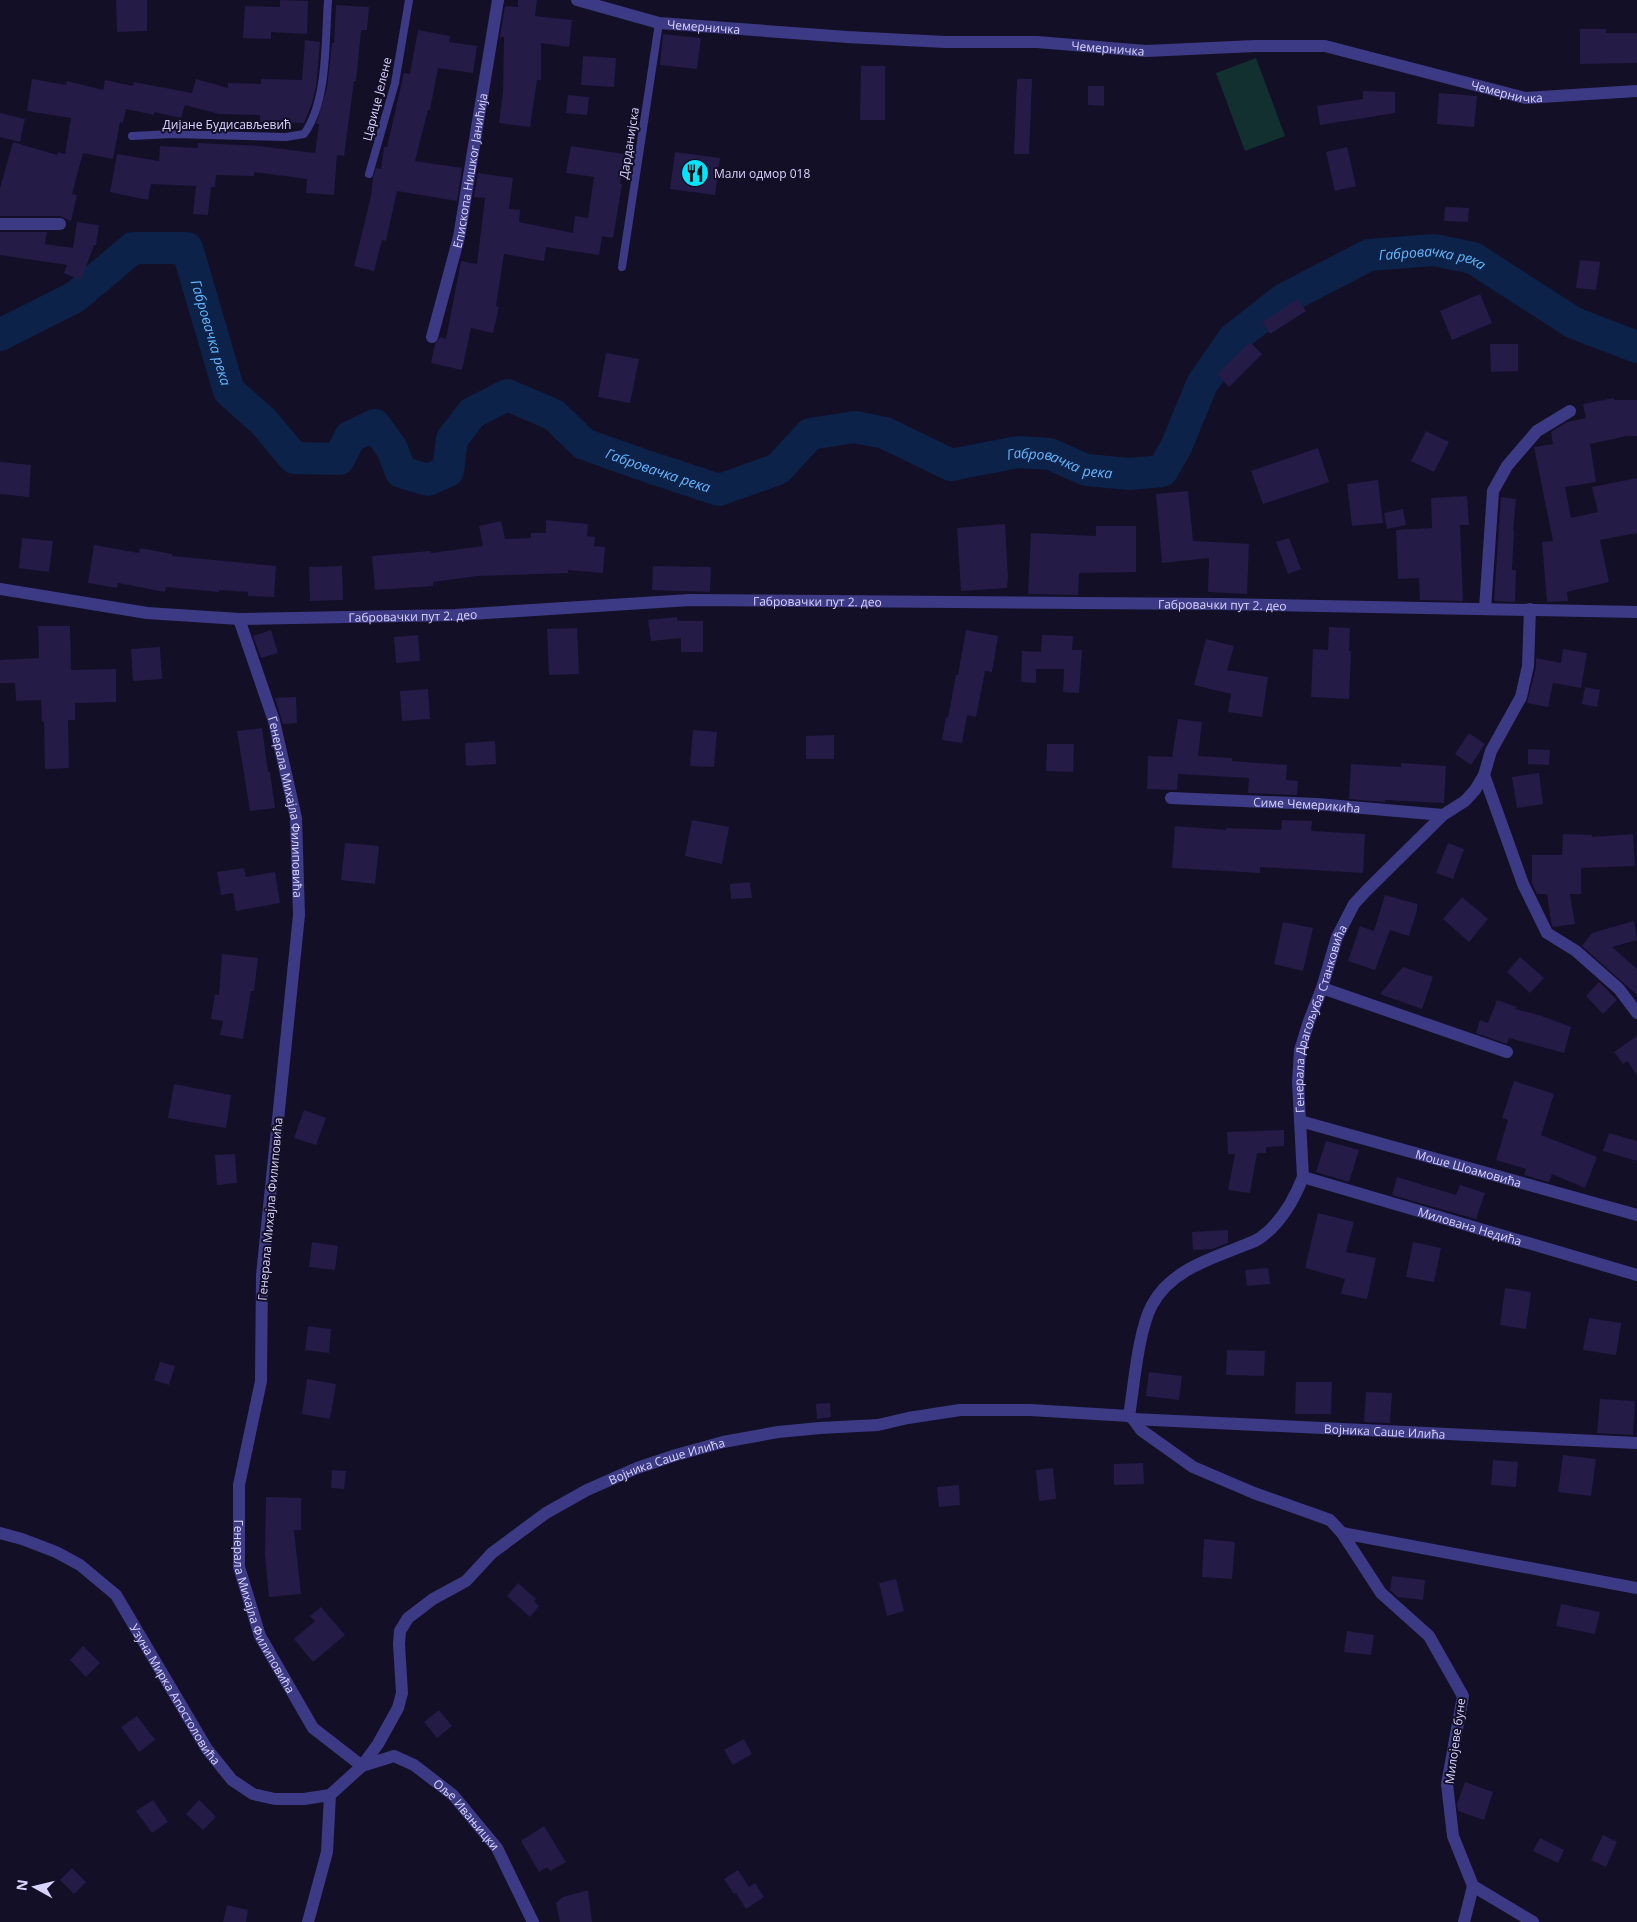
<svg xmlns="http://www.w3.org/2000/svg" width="1637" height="1922" viewBox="0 0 1637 1922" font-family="'Open Sans',sans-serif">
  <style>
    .green { fill: #12302f }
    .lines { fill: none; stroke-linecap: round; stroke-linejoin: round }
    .river { stroke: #0c2248; stroke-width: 32 }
    .building { fill: #241b47 }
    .service { stroke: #3d3a85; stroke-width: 8 }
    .minor { stroke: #3d3a85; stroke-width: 12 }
    .labels { text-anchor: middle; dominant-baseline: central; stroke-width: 4; stroke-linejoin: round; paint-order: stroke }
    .street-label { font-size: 12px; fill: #d9d4ff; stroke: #130f26 }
    .poi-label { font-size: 12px; fill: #d9d4ff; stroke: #130f26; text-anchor: start }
    .water-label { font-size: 14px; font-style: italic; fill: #62b6ff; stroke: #130f26 }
  </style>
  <rect width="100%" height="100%" fill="#130f26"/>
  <polygon class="green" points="1256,58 1285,136 1245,151 1216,73"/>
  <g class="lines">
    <path class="river" id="s1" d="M 0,335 L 75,297 L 133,248 L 187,248 L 229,391 L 264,422 L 294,458 L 339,459 L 350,437 L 375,425 L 392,449 L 401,472 L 428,480 L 448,471 L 452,439 L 472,413 L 507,395 L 554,415 L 584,444 L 649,467 L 719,490 L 778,469 L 810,434 L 855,427 L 885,433 L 951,465 L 1018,452 L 1050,454 L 1086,470 L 1130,474 L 1162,471 L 1176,447 L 1202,384 L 1233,339 L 1284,299 L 1369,255 L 1434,250 L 1473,258 L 1574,323 L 1637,347"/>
  </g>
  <g class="building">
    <polygon points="116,0 147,0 147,31 117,32"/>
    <polygon points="280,0 308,1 307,34 271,32 271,39 243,38 245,6 280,7"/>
    <polygon points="518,0 537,0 535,16 572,20 569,47 541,43 541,80 537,80 530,127 499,123 503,92 504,37 500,37 505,6 518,7"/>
    <polygon points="336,5 369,7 367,30 361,30 356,81 354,81 344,156 337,155 334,195 306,193 307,179 254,172 254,176 216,175 215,187 211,187 208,215 193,214 196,186 151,184 148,200 110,192 117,154 159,161 160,146 198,148 198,143 259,146 315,153 319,124 316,124 327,88 332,43 334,43"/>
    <polygon points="1580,29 1606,29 1606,33 1637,33 1637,63 1580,64"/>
    <polygon points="418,30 450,36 449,42 477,46 473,73 438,68 430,110 428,110 415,161 462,168 457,201 397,191 386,241 382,240 374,271 354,266 371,196 373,177 376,168 381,169 384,147 387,147 404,73 410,74"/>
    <polygon points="663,34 701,38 697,69 660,65"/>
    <polygon points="305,40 320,42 316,87 312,103 304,123 260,122 260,115 219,114 185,105 181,118 154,112 154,115 126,109 123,123 120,122 113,159 83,153 72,194 77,195 71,221 60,216 0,216 0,188 13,142 57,155 58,152 65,154 71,118 27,111 32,79 66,85 67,81 103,90 105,80 133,86 134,82 192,93 196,79 228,88 228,83 261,84 261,79 302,80"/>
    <polygon points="583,56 616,58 614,87 581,85"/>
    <polygon points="861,66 885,66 885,120 860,120"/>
    <polygon points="1017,79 1032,79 1029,154 1014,154"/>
    <polygon points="1088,86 1104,86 1104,106 1088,105"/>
    <polygon points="1363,91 1395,92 1395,113 1320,125 1317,106 1363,99"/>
    <polygon points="1439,93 1477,96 1474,127 1437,124"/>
    <polygon points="568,95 589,97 587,115 566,113"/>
    <polygon points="0,113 25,119 20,142 0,137"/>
    <polygon points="571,146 624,154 620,184 622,184 613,238 602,236 599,255 546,247 544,261 504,254 496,306 499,307 493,333 471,328 462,370 431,363 435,344 440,337 446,339 461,261 477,264 485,198 474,197 478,173 513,178 509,209 520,210 519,222 573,233 575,216 588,218 594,177 566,173"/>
    <polygon points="1347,147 1356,186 1335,191 1326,152"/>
    <polygon points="675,152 720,158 715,195 670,189"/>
    <polygon points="1445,207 1469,208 1468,222 1444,221"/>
    <polygon points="77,222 99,225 96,245 94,245 81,280 64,273 67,265 0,255 0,232 47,232 45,244 73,248"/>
    <polygon points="1580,260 1600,262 1596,290 1576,288"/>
    <polygon points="1480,294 1492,323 1452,340 1440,311"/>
    <polygon points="1298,299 1306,311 1270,334 1262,322"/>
    <polygon points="1250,342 1262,354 1229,387 1217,374"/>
    <polygon points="1490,344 1518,344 1518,371 1491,372"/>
    <polygon points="606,353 639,359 630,403 598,397"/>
    <polygon points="1614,398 1614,400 1637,400 1637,436 1627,436 1590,444 1596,482 1565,487 1571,518 1598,512 1592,487 1637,478 1637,533 1600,540 1609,582 1567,592 1568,601 1547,602 1542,542 1553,541 1534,447 1553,444 1551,432 1567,422 1586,418 1583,404"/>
    <polygon points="1426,431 1449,442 1434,472 1411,461"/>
    <polygon points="1318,448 1329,482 1263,504 1251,471"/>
    <polygon points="0,462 31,465 29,497 0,494"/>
    <polygon points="1378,480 1383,523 1352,526 1347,484"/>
    <polygon points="1188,491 1193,541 1249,544 1247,594 1208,592 1209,558 1162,563 1156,494"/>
    <polygon points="1467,496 1469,525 1460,525 1463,601 1420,600 1419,578 1398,579 1396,530 1432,528 1431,498"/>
    <polygon points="1501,497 1516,499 1513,531 1514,531 1512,570 1516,570 1515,602 1494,601"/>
    <polygon points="1403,509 1406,525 1387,529 1384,513"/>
    <polygon points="546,520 588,524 587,536 595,537 594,546 605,547 603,573 568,570 568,573 477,576 433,582 433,586 375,590 372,556 430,551 431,553 483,546 479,526 501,521 505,539 531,538 531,533 546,533"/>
    <polygon points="1005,524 1008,578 1007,588 961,591 957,528"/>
    <polygon points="1096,526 1136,526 1136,572 1079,573 1078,595 1028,594 1031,533 1096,536"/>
    <polygon points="22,538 53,541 49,572 19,568"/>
    <polygon points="1289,538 1301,569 1288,574 1276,542"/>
    <polygon points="94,545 139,553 140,548 172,554 172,556 276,566 274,597 248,596 248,592 219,590 219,592 166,587 165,592 118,583 117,588 88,583"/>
    <polygon points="342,566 343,600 310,601 309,567"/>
    <polygon points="653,566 711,567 710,592 652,590"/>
    <polygon points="677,617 678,621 703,621 703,652 681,652 681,638 651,641 648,620"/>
    <polygon points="38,626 70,626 71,670 116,669 116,702 75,703 75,720 68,720 69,768 45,769 44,721 42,722 41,700 16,701 15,683 0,683 0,660 39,658"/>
    <polygon points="1329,627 1350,628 1349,651 1351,651 1349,699 1311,697 1313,649 1328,650"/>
    <polygon points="577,628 579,674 549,675 547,629"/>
    <polygon points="271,630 278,653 261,658 253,636"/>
    <polygon points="966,630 998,636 992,672 985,671 976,717 967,715 962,743 942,740 946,717 948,718 956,675 958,675"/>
    <polygon points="418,635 420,661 396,663 394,637"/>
    <polygon points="1042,635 1073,636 1072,650 1082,650 1079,693 1063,692 1064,669 1036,669 1036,683 1021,682 1022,651 1041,652"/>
    <polygon points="1206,639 1234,646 1227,670 1268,677 1262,717 1228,712 1231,694 1194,685"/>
    <polygon points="160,647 162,679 133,681 131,649"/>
    <polygon points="1563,649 1587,653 1581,688 1553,683 1548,707 1527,703 1536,668 1536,658 1561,663"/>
    <polygon points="1585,687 1600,690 1597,707 1582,704"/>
    <polygon points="428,689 430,719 402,721 400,691"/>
    <polygon points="296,697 297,723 283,724 275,698"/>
    <polygon points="1178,719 1202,722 1198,756 1232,758 1232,761 1287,765 1286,780 1298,781 1297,795 1248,793 1249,778 1178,774 1177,790 1147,789 1148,756 1172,757"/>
    <polygon points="262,728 268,772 270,772 275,808 250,811 237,731"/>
    <polygon points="693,730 717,732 714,767 690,766"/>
    <polygon points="1469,733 1485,744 1471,765 1455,754"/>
    <polygon points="834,735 834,759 806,759 806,736"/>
    <polygon points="495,741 496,764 466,766 465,743"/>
    <polygon points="1047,744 1074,744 1073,772 1046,771"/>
    <polygon points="1528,749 1550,750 1549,765 1528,764"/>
    <polygon points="1401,763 1446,766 1444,803 1385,800 1385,802 1349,799 1351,764 1401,767"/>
    <polygon points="1539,773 1543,804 1517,808 1512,777"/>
    <polygon points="692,820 729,827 722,864 685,856"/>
    <polygon points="1282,820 1312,821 1311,831 1365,834 1363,873 1260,867 1260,873 1172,868 1175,826 1226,830 1226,828 1281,830"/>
    <polygon points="1563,834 1592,835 1592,837 1633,834 1635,866 1581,868 1581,894 1570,894 1575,924 1553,927 1551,922 1547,894 1537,894 1532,883 1532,855 1562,855"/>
    <polygon points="345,843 379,846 375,884 341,880"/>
    <polygon points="1448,843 1464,849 1453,879 1436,873"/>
    <polygon points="244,868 246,877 275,872 280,903 236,911 233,893 221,895 217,872"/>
    <polygon points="750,882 752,898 731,899 730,884"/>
    <polygon points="1385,895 1417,904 1417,910 1409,936 1390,930 1375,970 1348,961 1360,926 1374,931"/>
    <polygon points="1462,897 1488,919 1469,942 1443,919"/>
    <polygon points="1634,921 1637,940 1612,947 1637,969 1637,995 1582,946 1592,933"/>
    <polygon points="1283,922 1313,928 1303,971 1274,964"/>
    <polygon points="222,954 258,958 254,991 251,991 243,1039 220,1035 223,1021 211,1019 215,994 219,995"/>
    <polygon points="1520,957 1544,978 1530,993 1507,972"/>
    <polygon points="1403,967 1433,977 1422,1009 1380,994"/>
    <polygon points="1599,982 1617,1000 1603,1014 1586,996"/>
    <polygon points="1497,1000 1517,1007 1515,1009 1539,1015 1571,1027 1564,1053 1509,1038 1507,1044 1476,1033 1480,1020 1488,1023"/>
    <polygon points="1637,1036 1637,1075 1627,1061 1623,1064 1614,1052"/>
    <polygon points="1514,1081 1554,1094 1541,1135 1597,1157 1585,1188 1552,1174 1549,1182 1524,1175 1526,1169 1496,1160 1508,1120 1502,1118"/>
    <polygon points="174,1084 231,1095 226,1128 168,1118"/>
    <polygon points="304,1110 326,1118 316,1145 294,1138"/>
    <polygon points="1284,1130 1284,1146 1266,1147 1266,1153 1257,1153 1250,1193 1228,1190 1235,1154 1228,1154 1227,1132"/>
    <polygon points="1609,1133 1637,1141 1637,1161 1603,1151"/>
    <polygon points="1326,1141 1359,1150 1349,1182 1316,1172"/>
    <polygon points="235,1154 237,1183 217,1185 215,1155"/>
    <polygon points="1397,1177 1456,1195 1460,1185 1485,1193 1476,1219 1392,1195"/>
    <polygon points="1318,1213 1354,1222 1346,1252 1376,1258 1367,1299 1341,1294 1345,1279 1305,1268"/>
    <polygon points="1228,1230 1228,1243 1212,1249 1193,1250 1192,1232"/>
    <polygon points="312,1242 338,1246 335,1270 309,1267"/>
    <polygon points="1413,1242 1441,1248 1434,1282 1406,1277"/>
    <polygon points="1268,1268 1270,1284 1247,1286 1245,1270"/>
    <polygon points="1505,1288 1531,1292 1526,1329 1500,1325"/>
    <polygon points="1589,1318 1621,1323 1616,1355 1583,1350"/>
    <polygon points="308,1326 331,1329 329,1353 305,1350"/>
    <polygon points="1227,1350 1265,1351 1264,1376 1226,1375"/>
    <polygon points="160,1362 175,1366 169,1385 154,1380"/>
    <polygon points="1149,1372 1182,1376 1179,1400 1146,1396"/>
    <polygon points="307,1379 336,1384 330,1419 302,1414"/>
    <polygon points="1296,1382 1332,1382 1331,1414 1295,1414"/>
    <polygon points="1366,1392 1392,1393 1390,1423 1364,1422"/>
    <polygon points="1600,1399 1635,1401 1633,1435 1597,1433"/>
    <polygon points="830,1403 831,1417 817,1419 816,1404"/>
    <polygon points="1563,1455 1596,1459 1591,1496 1558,1492"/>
    <polygon points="1493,1460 1518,1462 1516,1487 1491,1485"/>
    <polygon points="1143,1463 1144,1484 1114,1485 1114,1464"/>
    <polygon points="1053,1468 1056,1499 1039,1501 1036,1470"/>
    <polygon points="332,1470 346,1471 344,1489 331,1488"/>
    <polygon points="959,1485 960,1505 939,1507 937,1487"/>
    <polygon points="266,1497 301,1498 301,1530 294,1530 301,1594 269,1597 265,1555"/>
    <polygon points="1204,1539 1235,1542 1232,1579 1202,1577"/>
    <polygon points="1392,1576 1425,1580 1423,1600 1398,1597 1390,1590"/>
    <polygon points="896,1579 904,1611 887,1616 879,1583"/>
    <polygon points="518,1583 536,1599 534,1601 539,1606 530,1617 507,1596"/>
    <polygon points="1561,1604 1600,1612 1595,1634 1556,1626"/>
    <polygon points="321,1607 345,1635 313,1662 294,1639 315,1621 310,1616"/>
    <polygon points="1347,1631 1374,1635 1371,1655 1344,1652"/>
    <polygon points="83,1646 100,1663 86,1677 70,1660"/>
    <polygon points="439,1710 452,1726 437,1738 424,1722"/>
    <polygon points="137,1716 155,1740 139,1752 121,1727"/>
    <polygon points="744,1739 752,1754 733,1765 724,1750"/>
    <polygon points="1465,1782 1493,1792 1484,1820 1458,1811 1457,1804"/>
    <polygon points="153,1800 168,1822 152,1833 136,1811"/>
    <polygon points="199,1800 216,1817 203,1830 186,1814"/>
    <polygon points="544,1826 566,1862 550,1871 547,1867 539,1872 521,1841"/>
    <polygon points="1603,1835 1617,1842 1606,1867 1591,1860"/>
    <polygon points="1540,1838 1564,1850 1558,1863 1533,1851"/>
    <polygon points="72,1868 86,1882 74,1894 60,1880"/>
    <polygon points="738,1870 749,1887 755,1883 764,1897 746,1909 736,1893 734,1894 724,1879"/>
    <polygon points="588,1890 592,1922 560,1922 556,1903 563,1897"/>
    <polygon points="227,1905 248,1910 246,1922 223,1922"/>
  </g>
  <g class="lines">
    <g class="service">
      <path d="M 132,136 L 172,134 L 286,137 L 304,134 C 328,101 325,40 328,0"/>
      <polyline points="369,174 395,83 409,0"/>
      <polyline points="622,267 659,23"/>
    </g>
    <g class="minor">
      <path id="s2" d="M 577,0 L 659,23 L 847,37 L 945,42 L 1037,42 L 1146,51 L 1255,46 L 1325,46 L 1525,98 L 1637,91"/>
      <polyline points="0,224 60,224"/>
      <path id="s3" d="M 432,337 L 459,237 L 498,0"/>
      <path id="s4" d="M 0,589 L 147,613 L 239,619 L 455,615 L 690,600 L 1218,604 L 1637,612"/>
      <polyline points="1485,609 1493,491 1507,466 1537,431 1570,411"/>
      <path id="s5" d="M 239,619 L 274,721 L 296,818 L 299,915 L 262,1275 L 261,1381 L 239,1485 L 239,1567 L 260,1636 L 313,1728 L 362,1766"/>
      <polyline points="1484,775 1523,884 1547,933 1576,951 1619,989 1637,1013"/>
      <path id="s6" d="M 1171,798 L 1317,804 L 1443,815"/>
      <polyline points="1322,988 1507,1052"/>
      <path id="s7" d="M 1300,1121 L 1637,1215"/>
      <path id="s8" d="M 1303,1177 L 1637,1275"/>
      <path id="s9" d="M 1129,1416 C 1134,1386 1138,1331 1152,1305 C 1169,1273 1204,1261 1235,1249 C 1243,1245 1253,1243 1260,1238 C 1281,1223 1294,1200 1303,1177 L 1298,1082 L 1300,1050 L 1309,1021 L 1322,988 L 1337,937 L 1354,904 L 1367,890 L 1443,815 L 1465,801 L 1475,790 L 1484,775 L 1491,751 L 1521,697 L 1528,666 L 1530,609"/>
      <polyline points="1129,1416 1133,1419 1141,1430 1193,1467 1254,1493 1330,1520 1342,1533 1381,1593 1429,1636 1463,1696 1447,1784 1453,1836 1473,1886 1533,1922"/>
      <path id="s10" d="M 1133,1419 L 1637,1443"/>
      <path id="s11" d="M 0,1533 L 22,1539 L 56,1552 L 80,1565 L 116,1595 L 207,1749 L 232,1780 L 253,1794 L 275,1799 L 304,1799 L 330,1795 L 362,1766 L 378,1744 L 398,1708 L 402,1693 L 399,1644 L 400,1631 L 408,1618 L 433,1599 L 466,1581 L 492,1553 L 546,1513 L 587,1490 L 637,1468 L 676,1455 L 723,1442 L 778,1432 L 820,1428 L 878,1425 L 908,1418 L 960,1410 L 1030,1410 L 1129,1416"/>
      <polyline points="1342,1533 1637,1588"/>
      <path id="s12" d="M 362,1766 L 394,1756 L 414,1765 L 453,1795 L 497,1848 L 533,1922"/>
      <polyline points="308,1922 327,1852 330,1795"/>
      <polyline points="1464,1922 1473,1886"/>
    </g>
  </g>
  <defs>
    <g id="restaurant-disc" transform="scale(1.4375)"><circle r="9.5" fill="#00e5ff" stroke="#130f26"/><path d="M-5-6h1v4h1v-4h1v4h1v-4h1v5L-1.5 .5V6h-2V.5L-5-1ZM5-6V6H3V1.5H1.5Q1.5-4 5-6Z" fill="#111"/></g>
  </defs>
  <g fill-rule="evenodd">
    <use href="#restaurant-disc" x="695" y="173"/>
  </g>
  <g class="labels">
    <g class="street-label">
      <text stroke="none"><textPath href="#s2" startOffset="130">Чемерничка</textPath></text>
      <text stroke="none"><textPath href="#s2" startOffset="535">Чемерничка</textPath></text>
      <text stroke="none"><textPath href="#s2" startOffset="940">Чемерничка</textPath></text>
      <text transform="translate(377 99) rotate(-76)">Царице Јелене</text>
      <text x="227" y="124">Дијане Будисављевић</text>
      <text transform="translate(629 143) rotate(-81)">Дарданијска</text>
      <text stroke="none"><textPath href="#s3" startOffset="171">Епископа Нишког Јанићија</textPath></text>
      <text stroke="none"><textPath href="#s4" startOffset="820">Габровачки пут 2. део</textPath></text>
      <text stroke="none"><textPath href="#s4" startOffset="1225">Габровачки пут 2. део</textPath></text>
      <text stroke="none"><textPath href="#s4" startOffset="415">Габровачки пут 2. део</textPath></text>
      <text stroke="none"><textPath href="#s6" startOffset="136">Симе Чемерикића</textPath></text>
      <text stroke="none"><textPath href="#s5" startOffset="195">Генерала Михајла Филиповића</textPath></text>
      <text stroke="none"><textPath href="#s9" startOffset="481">Генерала Драгољуба Станковића</textPath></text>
      <text stroke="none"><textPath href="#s7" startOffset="175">Моше Шоамовића</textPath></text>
      <text transform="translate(270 1209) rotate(-85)">Генерала Михајла Филиповића</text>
      <text stroke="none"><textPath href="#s8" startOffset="174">Милована Недића</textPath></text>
      <text stroke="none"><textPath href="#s10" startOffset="252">Војника Саше Илића</textPath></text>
      <text stroke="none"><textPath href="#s11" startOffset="966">Војника Саше Илића</textPath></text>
      <text stroke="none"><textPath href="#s5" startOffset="1005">Генерала Михајла Филиповића</textPath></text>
      <text stroke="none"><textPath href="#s11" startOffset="249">Узуна Мирка Апостоловића</textPath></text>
      <text transform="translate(1455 1741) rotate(-82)">Милојеве буне</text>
      <text stroke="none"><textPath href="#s12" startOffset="128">Оље Ивањицки</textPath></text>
    </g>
    <g class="poi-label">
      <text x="714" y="173">Мали одмор 018</text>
    </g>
    <g class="water-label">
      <text stroke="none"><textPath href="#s1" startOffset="1849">Габровачка река</textPath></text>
      <text stroke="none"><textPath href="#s1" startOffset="302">Габровачка река</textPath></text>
      <text stroke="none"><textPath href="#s1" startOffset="1369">Габровачка река</textPath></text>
      <text stroke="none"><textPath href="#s1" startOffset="934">Габровачка река</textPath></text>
    </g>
  </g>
  <g transform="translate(35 1887) rotate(278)" stroke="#130f26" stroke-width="4" paint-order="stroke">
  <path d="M0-4L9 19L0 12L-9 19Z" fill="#d9d4ff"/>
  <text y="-8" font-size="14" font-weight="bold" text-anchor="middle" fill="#d9d4ff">N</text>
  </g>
</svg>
